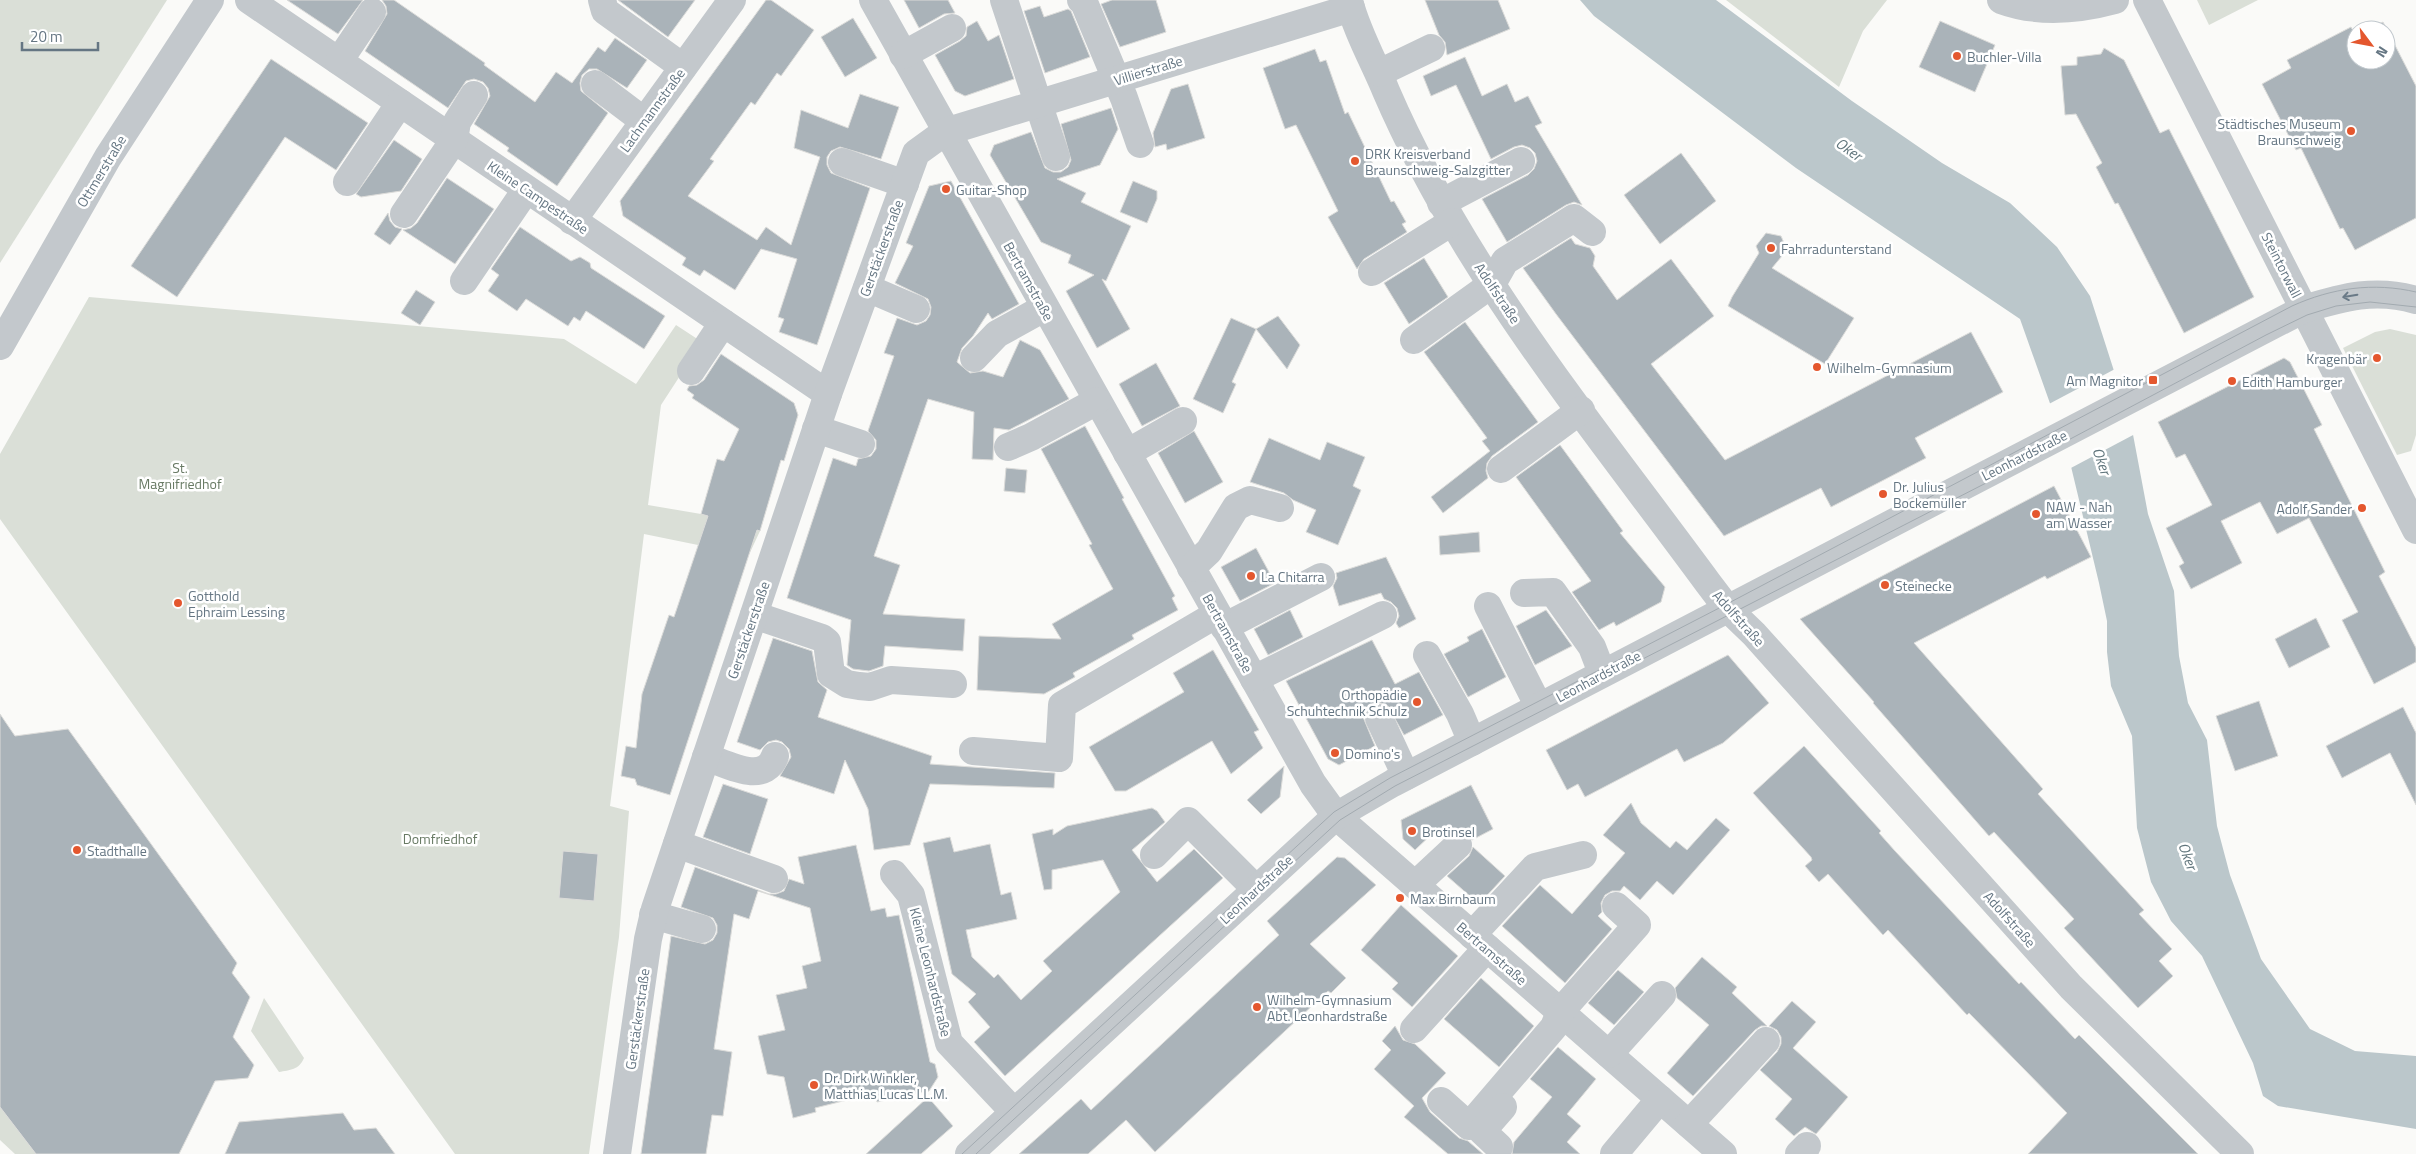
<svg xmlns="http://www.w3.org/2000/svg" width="2416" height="1154" viewBox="0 0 2416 1154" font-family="'Titillium Web',sans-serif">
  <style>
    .green { fill: #dadfd7 }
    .water { fill: #bbc7cb }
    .pier { fill: #fafaf8 }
    .building { fill: #aab3b9; stroke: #dcdcda }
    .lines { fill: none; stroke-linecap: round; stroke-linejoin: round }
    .minor { stroke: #c3c8cc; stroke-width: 28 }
    .tram { stroke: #a2aab0; stroke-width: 1 }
    .oneway { stroke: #6a7a87 }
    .poi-dot { fill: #e4572e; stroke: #fff; stroke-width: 2 }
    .labels { text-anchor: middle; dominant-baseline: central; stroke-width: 5; stroke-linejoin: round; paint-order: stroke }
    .poi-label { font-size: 14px; fill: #657683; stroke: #fff; text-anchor: start }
    .street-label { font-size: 14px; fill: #657683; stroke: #fff }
    .park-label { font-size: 14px; fill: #687a64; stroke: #fff }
    .water-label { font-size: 15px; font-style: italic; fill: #60757c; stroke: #fff }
  </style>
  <rect width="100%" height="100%" fill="#fafaf8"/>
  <g class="green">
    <polygon points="0,0 167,0 0,263"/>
    <polygon points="1726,0 1887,0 1863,31 1839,87"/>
    <polygon points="2197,0 2258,0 2209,25"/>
    <polygon points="89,297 564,339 636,384 676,325 702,342 661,405 648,505 701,514 760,531 746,561 698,545 644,534 610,806 629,811 619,937 589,1154 455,1154 0,519 0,454"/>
    <polygon points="2390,329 2416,335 2416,435 2411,451 2397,455 2343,348 2375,332"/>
    <path d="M 264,998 L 304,1058 C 299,1070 290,1070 279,1072 L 251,1031 Z"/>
    <polygon points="0,1107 36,1154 15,1154 0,1140"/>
  </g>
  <polygon class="water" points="1580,0 1716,0 1852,101 1942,163 2010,203 2057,247 2090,296 2131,424 2148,514 2174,591 2179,656 2188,703 2207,740 2217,826 2230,875 2261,959 2310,1029 2355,1051 2416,1056 2416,1129 2278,1106 2263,1096 2253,1063 2202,956 2171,921 2151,882 2137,828 2132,736 2111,686 2107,652 2107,621 2099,583 2068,454 2020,319 1796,168 1594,16"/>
  <polygon class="pier" points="2117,368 2135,434 2069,469 2047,405"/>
  <g class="building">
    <polygon points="287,0 363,0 338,34"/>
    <polygon points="382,0 394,0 485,63 484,65 535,102 556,72 572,83 598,47 605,52 615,38 647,60 627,88 597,69 589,69 582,75 580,83 581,91 608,113 557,186 507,151 509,148 474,124 490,96 488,88 483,82 474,79 466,81 448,108 365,51 387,14 386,6"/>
    <polygon points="618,0 695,0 668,37"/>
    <polygon points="766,0 771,0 814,30 781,76 777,73 755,105 751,102 710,159 714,161 688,196 757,240 766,227 791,245 820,157 794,148 801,110 848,128 860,94 899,107 881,159 840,147 831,151 827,157 827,165 831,173 870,188 817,345 779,332 784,319 778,317 797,259 761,249 735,290 704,270 700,276 682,265 686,258 623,216 620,201"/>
    <polygon points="904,0 948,0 955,13 944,14 919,28"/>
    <polygon points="1112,0 1156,0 1166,32 1120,47 1101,4"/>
    <polygon points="1425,0 1498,0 1510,29 1447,55 1445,42 1439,35"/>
    <polygon points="1040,6 1044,17 1068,9 1071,11 1090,57 1045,73 1024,11"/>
    <polygon points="853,18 877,58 845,77 821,37"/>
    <polygon points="977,21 988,41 999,35 1014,79 965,96 955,91 935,55 960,41 966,36 967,27"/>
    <polygon points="1940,21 1995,45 1975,92 1919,67"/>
    <polygon points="2383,22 2416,86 2416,218 2355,250 2343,228 2340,229 2301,148 2296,150 2262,84 2291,68 2287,60 2351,27 2356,36 2356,60 2386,60 2386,30 2367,30"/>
    <polygon points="2104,48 2124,60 2160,133 2169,129 2254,297 2184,333 2118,203 2115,204 2096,167 2102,163 2076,114 2065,115 2061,66 2077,65 2077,57 2101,54"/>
    <polygon points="1315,49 1320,62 1326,60 1345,114 1348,112 1391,202 1394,201 1406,222 1402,224 1407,232 1364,259 1357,269 1328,217 1338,211 1296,125 1285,129 1263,68"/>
    <polygon points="1465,57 1482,96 1507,84 1515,102 1528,96 1542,123 1535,126 1582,205 1574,202 1566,205 1507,242 1482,199 1528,175 1534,169 1537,161 1535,153 1530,148 1522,145 1514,147 1491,159 1456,85 1431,96 1423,76"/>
    <polygon points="271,59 368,123 336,170 285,137 177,297 131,266"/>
    <polygon points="1188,84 1205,138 1167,150 1166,144 1155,147 1153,133 1171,89"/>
    <polygon points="1111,108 1118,129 1100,165 1057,179 1086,193 1081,202 1131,226 1106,281 1102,279 1130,329 1097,348 1066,291 1094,275 1068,263 1071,255 1041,242 990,155 994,145 1031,132 1045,168 1053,172 1061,172 1068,167 1071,160 1061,124"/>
    <polygon points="394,140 422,159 401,191 361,197 356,194"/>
    <polygon points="1681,153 1716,201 1660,244 1624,195"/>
    <polygon points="447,178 494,209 455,264 403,230 411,228 417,223"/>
    <polygon points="951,181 1019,304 992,319 988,313 973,336 962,348 957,362 970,373 983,371 1003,377 1020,340 1040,350 1069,399 1009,430 994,428 993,460 972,459 974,412 928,399 874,556 900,565 883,614 965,619 963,651 885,646 883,666 869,671 853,669 847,665 851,620 787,598 833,458 856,466 858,459 871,456 876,449 876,440 868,431 894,356 884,353 897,318 917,325 926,321 930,315 931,307 928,299 895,283 913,246 906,243 929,186"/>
    <polygon points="1133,181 1157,191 1157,199 1147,223 1120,212"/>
    <polygon points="388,213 390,221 395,227 402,229 390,245 374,234"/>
    <polygon points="520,227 571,261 580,257 590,263 591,268 665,316 644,349 586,311 580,321 574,317 568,326 526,299 517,311 488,291 499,275 491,269"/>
    <polygon points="1766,233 1781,236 1787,250 1772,268 1854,318 1825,364 1728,306 1732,297 1759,253 1756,246"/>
    <polygon points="1571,238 1575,244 1590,248 1595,256 1593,266 1617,300 1671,259 1714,316 1651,364 1725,460 1971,332 2003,392 1915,438 1926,458 1878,483 1831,507 1821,488 1724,536 1556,314 1523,268"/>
    <polygon points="1424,258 1448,297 1409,324 1384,283"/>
    <polygon points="416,290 435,302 420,325 401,313"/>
    <polygon points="1278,316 1300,345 1287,369 1256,329"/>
    <polygon points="1231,318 1256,329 1232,382 1236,384 1223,413 1193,399"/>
    <polygon points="1465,322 1538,422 1492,456 1487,463 1486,471 1488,478 1443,513 1431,497 1490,451 1482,441 1487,438 1424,352"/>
    <polygon points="721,354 794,403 798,415 784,461 781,460 760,531 757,530 670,795 637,785 635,779 621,776 626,746 636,748 642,694 669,615 674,617 708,516 701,514 717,459 724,461 739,429 692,398 694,395 687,390 689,386 697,385 704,380"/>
    <polygon points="2284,358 2290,362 2322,425 2314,429 2385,572 2379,576 2416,648 2416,662 2374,684 2342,620 2358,612 2309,518 2277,534 2260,502 2221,521 2242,563 2191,589 2179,566 2184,563 2166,528 2212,505 2185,454 2176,458 2158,422"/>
    <polygon points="1156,363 1180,406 1142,426 1119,384"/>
    <polygon points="1085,426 1124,498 1122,499 1175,596 1172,598 1178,610 1132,635 1134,639 1073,673 1075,677 1044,694 977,690 979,636 1061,639 1052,624 1113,589 1089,545 1092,544 1041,449"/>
    <polygon points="1194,431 1223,482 1185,503 1158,453"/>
    <polygon points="1269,438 1320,460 1327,442 1365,457 1353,486 1361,490 1338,545 1306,532 1316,510 1293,500 1284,493 1250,482"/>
    <polygon points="1560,445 1623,531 1620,533 1665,587 1661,602 1616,626 1614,622 1599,630 1572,592 1591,581 1516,477"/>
    <polygon points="1006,468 1027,470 1025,493 1004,491"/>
    <polygon points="2054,486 2091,557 2047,579 2045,576 1914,643 2043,789 2038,794 2144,910 2139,914 2172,949 2159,961 2173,976 2138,1008 2064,928 2074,919 1994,832 1989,836 1873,703 1874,702 1800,619"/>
    <polygon points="1479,532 1480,552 1440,555 1439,536"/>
    <polygon points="1256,548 1275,583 1240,601 1221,567"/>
    <polygon points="1386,557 1416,619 1399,628 1396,623 1399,616 1397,608 1391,602 1384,599 1381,593 1339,606 1333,586 1337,578 1336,573"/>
    <polygon points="1290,610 1303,637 1268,655 1254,629"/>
    <polygon points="1546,610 1572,646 1535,665 1516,626"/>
    <polygon points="2316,618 2330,647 2289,668 2275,639"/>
    <polygon points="1482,629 1506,677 1468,697 1444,654 1469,641 1467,637"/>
    <polygon points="773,638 812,651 818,682 827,690 818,717 932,756 930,764 1055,773 1054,788 930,784 910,845 874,850 868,809 845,760 834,794 780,776 791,757 789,749 782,742 776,740 768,742 760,750 737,742"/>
    <polygon points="1372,640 1395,684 1419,672 1443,715 1404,735 1388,706 1381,703 1372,704 1366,709 1363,717 1375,746 1339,765 1328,759 1286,681"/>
    <polygon points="1213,650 1259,730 1254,732 1263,748 1231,774 1212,741 1126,791 1115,791 1089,747 1184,692 1173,673"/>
    <polygon points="1728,655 1769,703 1723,743 1684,762 1677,749 1585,797 1578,784 1567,790 1546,750"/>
    <polygon points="2259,701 2278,756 2235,771 2216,716"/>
    <polygon points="2403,707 2416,733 2416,805 2390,753 2342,778 2326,746"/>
    <polygon points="0,714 15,736 68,729 237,963 232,973 250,997 233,1037 254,1065 248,1078 215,1081 179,1154 36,1154 0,1107"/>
    <polygon points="1804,746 1881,831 1879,833 1895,851 2019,984 2021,982 2075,1039 2079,1035 2198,1154 2028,1154 2067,1113 1969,1013 1967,1015 1888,930 1883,935 1828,874 1819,882 1805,866 1812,860 1811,857 1753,793"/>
    <polygon points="1284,766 1280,797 1261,814 1247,800"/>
    <polygon points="723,784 768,799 750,854 703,837"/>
    <polygon points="1471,785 1493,829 1472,840 1469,834 1462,830 1454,830 1442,838 1435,831 1415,850 1403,839 1401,820"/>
    <polygon points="1631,803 1641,823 1670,848 1676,841 1687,850 1716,818 1730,830 1673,895 1657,881 1640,900 1624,886 1620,891 1612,891 1605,895 1601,903 1602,912 1598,916 1612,929 1565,983 1502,926 1540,885 1572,914 1625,853 1603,835"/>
    <polygon points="1152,808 1157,811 1165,822 1132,850 1157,882 1194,849 1223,878 1005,1076 974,1042 990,1027 968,1002 976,994 952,974 923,843 950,837 954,852 990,844 1001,895 1011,892 1017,919 966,930 972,957 994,978 998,974 1021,1000 1052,971 1043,961 1120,892 1103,860 1052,870 1052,889 1044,890 1032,834 1053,829 1053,835 1067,826"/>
    <polygon points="856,845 871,911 885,908 887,917 899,915 930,1062 935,1064 938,1077 929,1091 877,1102 875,1093 815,1108 816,1112 793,1118 784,1077 767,1074 758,1036 785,1030 776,995 807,988 802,966 821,961 810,908 758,891 749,919 734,914 714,1049 732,1052 723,1116 712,1115 706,1154 641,1154 671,936 705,944 713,940 717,933 717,925 713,918 681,907 695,867 769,894 776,894 784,891 789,879 804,884 798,857"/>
    <polygon points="1473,847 1505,876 1479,904 1447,876 1469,856"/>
    <polygon points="563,851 598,854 594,901 559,898"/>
    <polygon points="1337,857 1345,858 1376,885 1310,944 1346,978 1331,993 1328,991 1155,1152 1126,1120 1088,1154 1019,1154 1081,1099 1091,1110 1279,935 1267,921"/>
    <polygon points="1401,905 1458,956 1412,1007 1392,989 1398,983 1361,950"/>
    <polygon points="1702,957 1737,987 1732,993 1767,1026 1761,1026 1755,1030 1693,1096 1667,1073 1709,1025 1677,998 1675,988"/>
    <polygon points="1618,970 1644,992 1614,1025 1588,1003"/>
    <polygon points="1481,978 1534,1026 1499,1067 1444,1019"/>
    <polygon points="1792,1001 1816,1022 1793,1048 1848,1097 1816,1134 1805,1127 1794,1136 1775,1119 1792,1099 1760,1070 1777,1052 1781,1044 1781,1037 1777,1030 1769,1026"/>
    <polygon points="1395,1026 1403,1040 1415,1044 1446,1073 1422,1098 1430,1112 1459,1138 1468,1141 1483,1154 1448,1154 1404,1117 1414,1106 1374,1069 1391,1050 1382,1041"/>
    <polygon points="1558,1047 1596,1079 1567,1114 1581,1126 1567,1142 1580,1154 1512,1154 1514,1142 1552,1097 1530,1079"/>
    <polygon points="928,1097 953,1126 921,1154 866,1154"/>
    <polygon points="343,1113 354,1130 376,1128 395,1154 225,1154 239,1122"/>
  </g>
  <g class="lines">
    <g class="minor">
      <polyline points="249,0 828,394"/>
      <polyline points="602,0 605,11 683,67"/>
      <polyline points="873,0 1313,784 1336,816 1723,1154"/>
      <polyline points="1004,0 1056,157"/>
      <polyline points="1081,0 1083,0 1124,98 1140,144"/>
      <path d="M 1349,0 C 1355,28 1375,64 1386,91 C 1464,272 1592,425 1708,583 L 1727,608 L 1754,634 L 2071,987 L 2240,1154"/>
      <path d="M 2001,0 C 2039,14 2078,10 2115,0"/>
      <polyline points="2147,0 2416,530"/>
      <polyline points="903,55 952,28"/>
      <polyline points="339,61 372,12"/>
      <polyline points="1379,73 1431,48"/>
      <polyline points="595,84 644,121"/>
      <polyline points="842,162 905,184"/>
      <polyline points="347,182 400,103"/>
      <polyline points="1441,203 1521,161"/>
      <polyline points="404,214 454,140 457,122 474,95"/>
      <polyline points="572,221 732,0"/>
      <polyline points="1372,272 1452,222"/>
      <polyline points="464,281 526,190"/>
      <polyline points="867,288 916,309"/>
      <polyline points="1414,340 1492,284 1505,261 1574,218 1592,232"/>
      <polyline points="0,346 108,157 210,0"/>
      <polyline points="974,358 997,334 1044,308"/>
      <polyline points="691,371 723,323"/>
      <polyline points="816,429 861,444"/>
      <polyline points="1008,447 1031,437 1097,401"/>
      <polyline points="1127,453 1183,421"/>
      <polyline points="1501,469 1581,410"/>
      <polyline points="1191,568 1209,551 1236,507 1250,500 1280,508"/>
      <polyline points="1524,593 1553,592 1592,647 1602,673"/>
      <polyline points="1488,606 1539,707"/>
      <polyline points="754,615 822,638 827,642 831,674 847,684 859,686 870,687 891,680 953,684"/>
      <polyline points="1224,627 1321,577"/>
      <polyline points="1427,655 1460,714 1472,742"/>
      <polyline points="1254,679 1383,615"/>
      <polyline points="1379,718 1406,776"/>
      <polyline points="973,751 1059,758 1062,705 1217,614"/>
      <path d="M 706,757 C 727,764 764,786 775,756"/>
      <polyline points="677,844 774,879"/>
      <polyline points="1154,855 1188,821 1256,889"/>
      <polyline points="894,874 911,895 949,1043 1014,1112"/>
      <polyline points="1415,885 1458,845"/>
      <polyline points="653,915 702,929"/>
      <polyline points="1472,935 1535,867 1583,855"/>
      <polyline points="1414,1029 1487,948"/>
      <polyline points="1609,1054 1662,995"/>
      <polyline points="1441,1101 1469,1126 1554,1027 1560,1012 1637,925 1616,906"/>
      <polyline points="1689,1124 1766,1041"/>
      <polyline points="1499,1147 1482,1131 1503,1107"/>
      <polyline points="617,1154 648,939 655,909 828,394 916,153 945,132 1351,8"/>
      <path d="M 969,1154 L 1336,816 L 1393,783 L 2304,309 C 2343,297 2376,288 2416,300"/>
      <polyline points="1614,1154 1660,1099"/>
      <polyline points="1799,1154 1807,1146"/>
    </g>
    <g class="tram">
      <path d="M 962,1154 L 1334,812 L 1390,778 L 1725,605 L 2292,306 C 2332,288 2373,282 2416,292"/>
      <polyline points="976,1154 1340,820 1395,786 2027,462 2266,335 2307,315 2336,306 2370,302 2416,307"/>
    </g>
  </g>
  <defs><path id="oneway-shaft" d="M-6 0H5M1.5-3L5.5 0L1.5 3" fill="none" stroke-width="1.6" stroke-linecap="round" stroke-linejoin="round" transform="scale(1.25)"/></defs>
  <use class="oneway" href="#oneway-shaft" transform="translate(2350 296) rotate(170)"/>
  <g class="poi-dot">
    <circle cx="1957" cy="56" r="5"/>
    <circle cx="2351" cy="131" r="5"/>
    <circle cx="1355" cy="161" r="5"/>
    <circle cx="946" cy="189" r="5"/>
    <circle cx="1771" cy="248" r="5"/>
    <circle cx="2377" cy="358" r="5"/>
    <circle cx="1817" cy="367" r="5"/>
    <rect x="2148" y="375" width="10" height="10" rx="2.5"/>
    <circle cx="2232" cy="381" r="5"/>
    <circle cx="1883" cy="494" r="5"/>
    <circle cx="2362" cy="508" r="5"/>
    <circle cx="2036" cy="514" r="5"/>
    <circle cx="1251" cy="576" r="5"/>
    <circle cx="1885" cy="585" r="5"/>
    <circle cx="178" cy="603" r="5"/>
    <circle cx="1417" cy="702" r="5"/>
    <circle cx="1335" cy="753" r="5"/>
    <circle cx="1412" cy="831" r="5"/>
    <circle cx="77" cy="850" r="5"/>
    <circle cx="1400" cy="898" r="5"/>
    <circle cx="1257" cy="1007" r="5"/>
    <circle cx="814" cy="1085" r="5"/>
  </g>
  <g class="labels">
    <g class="poi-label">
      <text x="1967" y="56">Buchler-Villa</text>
      <text x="2341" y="123" text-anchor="end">Städtisches Museum<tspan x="2341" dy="16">Braunschweig</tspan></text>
      <text x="1365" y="153">DRK Kreisverband<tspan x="1365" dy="16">Braunschweig-Salzgitter</tspan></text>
      <text x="956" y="189">Guitar-Shop</text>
      <text x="1781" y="248">Fahrradunterstand</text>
      <text x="2367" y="358" text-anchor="end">Kragenbär</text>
      <text x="1827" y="367">Wilhelm-Gymnasium</text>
      <text x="2143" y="380" text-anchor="end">Am Magnitor</text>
      <text x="2242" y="381">Edith Hamburger</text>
      <text x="1893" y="486">Dr. Julius<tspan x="1893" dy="16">Bockemüller</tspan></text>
      <text x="2046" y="506">NAW - Nah<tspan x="2046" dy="16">am Wasser</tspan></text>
      <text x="2352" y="508" text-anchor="end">Adolf Sander</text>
      <text x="1261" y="576">La Chitarra</text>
      <text x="1895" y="585">Steinecke</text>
      <text x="188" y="595">Gotthold<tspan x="188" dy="16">Ephraim Lessing</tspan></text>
      <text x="1407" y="694" text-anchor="end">Orthopädie<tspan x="1407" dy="16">Schuhtechnik Schulz</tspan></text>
      <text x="1345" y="753">Domino's</text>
      <text x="1422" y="831">Brotinsel</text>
      <text x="87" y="850">Stadthalle</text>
      <text x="1410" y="898">Max Birnbaum</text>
      <text x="1267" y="999">Wilhelm-Gymnasium<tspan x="1267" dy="16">Abt. Leonhardstraße</tspan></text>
      <text x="824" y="1077">Dr. Dirk Winkler,<tspan x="824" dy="16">Matthias Lucas LL.M.</tspan></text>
    </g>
    <g class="street-label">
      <text transform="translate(1148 70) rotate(-17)">Villierstraße</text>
      <text transform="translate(652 110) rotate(-54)">Lachmannstraße</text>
      <text transform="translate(101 171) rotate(-59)">Ottmerstraße</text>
      <text transform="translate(538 197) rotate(34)">Kleine Campestraße</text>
      <text transform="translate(881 248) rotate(-70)">Gerstäckerstraße</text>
      <text transform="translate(2282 265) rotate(63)">Steintorwall</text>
      <text transform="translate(1029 281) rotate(61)">Bertramstraße</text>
      <text transform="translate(1498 293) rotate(56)">Adolfstraße</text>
      <text transform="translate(2024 455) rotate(-27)">Leonhardstraße</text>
      <text transform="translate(1739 618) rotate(48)">Adolfstraße</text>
      <text transform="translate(748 630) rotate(-71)">Gerstäckerstraße</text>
      <text transform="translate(1228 633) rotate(61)">Bertramstraße</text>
      <text transform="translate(1598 676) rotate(-28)">Leonhardstraße</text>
      <text transform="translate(1256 889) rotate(-43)">Leonhardstraße</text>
      <text transform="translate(2010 919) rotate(48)">Adolfstraße</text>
      <text transform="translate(1492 953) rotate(41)">Bertramstraße</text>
      <text transform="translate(931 972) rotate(76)">Kleine Leonhardstraße</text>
      <text transform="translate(637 1019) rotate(-82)">Gerstäckerstraße</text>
    </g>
    <g class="park-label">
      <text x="180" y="467">St.<tspan x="180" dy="16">Magnifriedhof</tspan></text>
      <text x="440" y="838">Domfriedhof</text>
    </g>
    <g class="water-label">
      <text transform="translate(1849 149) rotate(35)">Oker</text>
      <text transform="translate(2102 461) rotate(71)">Oker</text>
      <text transform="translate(2188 856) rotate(69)">Oker</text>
    </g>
  </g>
  <g transform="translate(2371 45) rotate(122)"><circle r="24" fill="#ffffff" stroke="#c1c8cd"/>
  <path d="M0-4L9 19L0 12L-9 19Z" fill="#e4572e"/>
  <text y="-8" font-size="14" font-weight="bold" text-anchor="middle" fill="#657683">N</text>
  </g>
  <path d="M22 42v8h76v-8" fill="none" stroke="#657683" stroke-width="2.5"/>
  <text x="30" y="42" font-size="15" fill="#657683" stroke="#ffffff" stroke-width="4" paint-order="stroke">20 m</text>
</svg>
